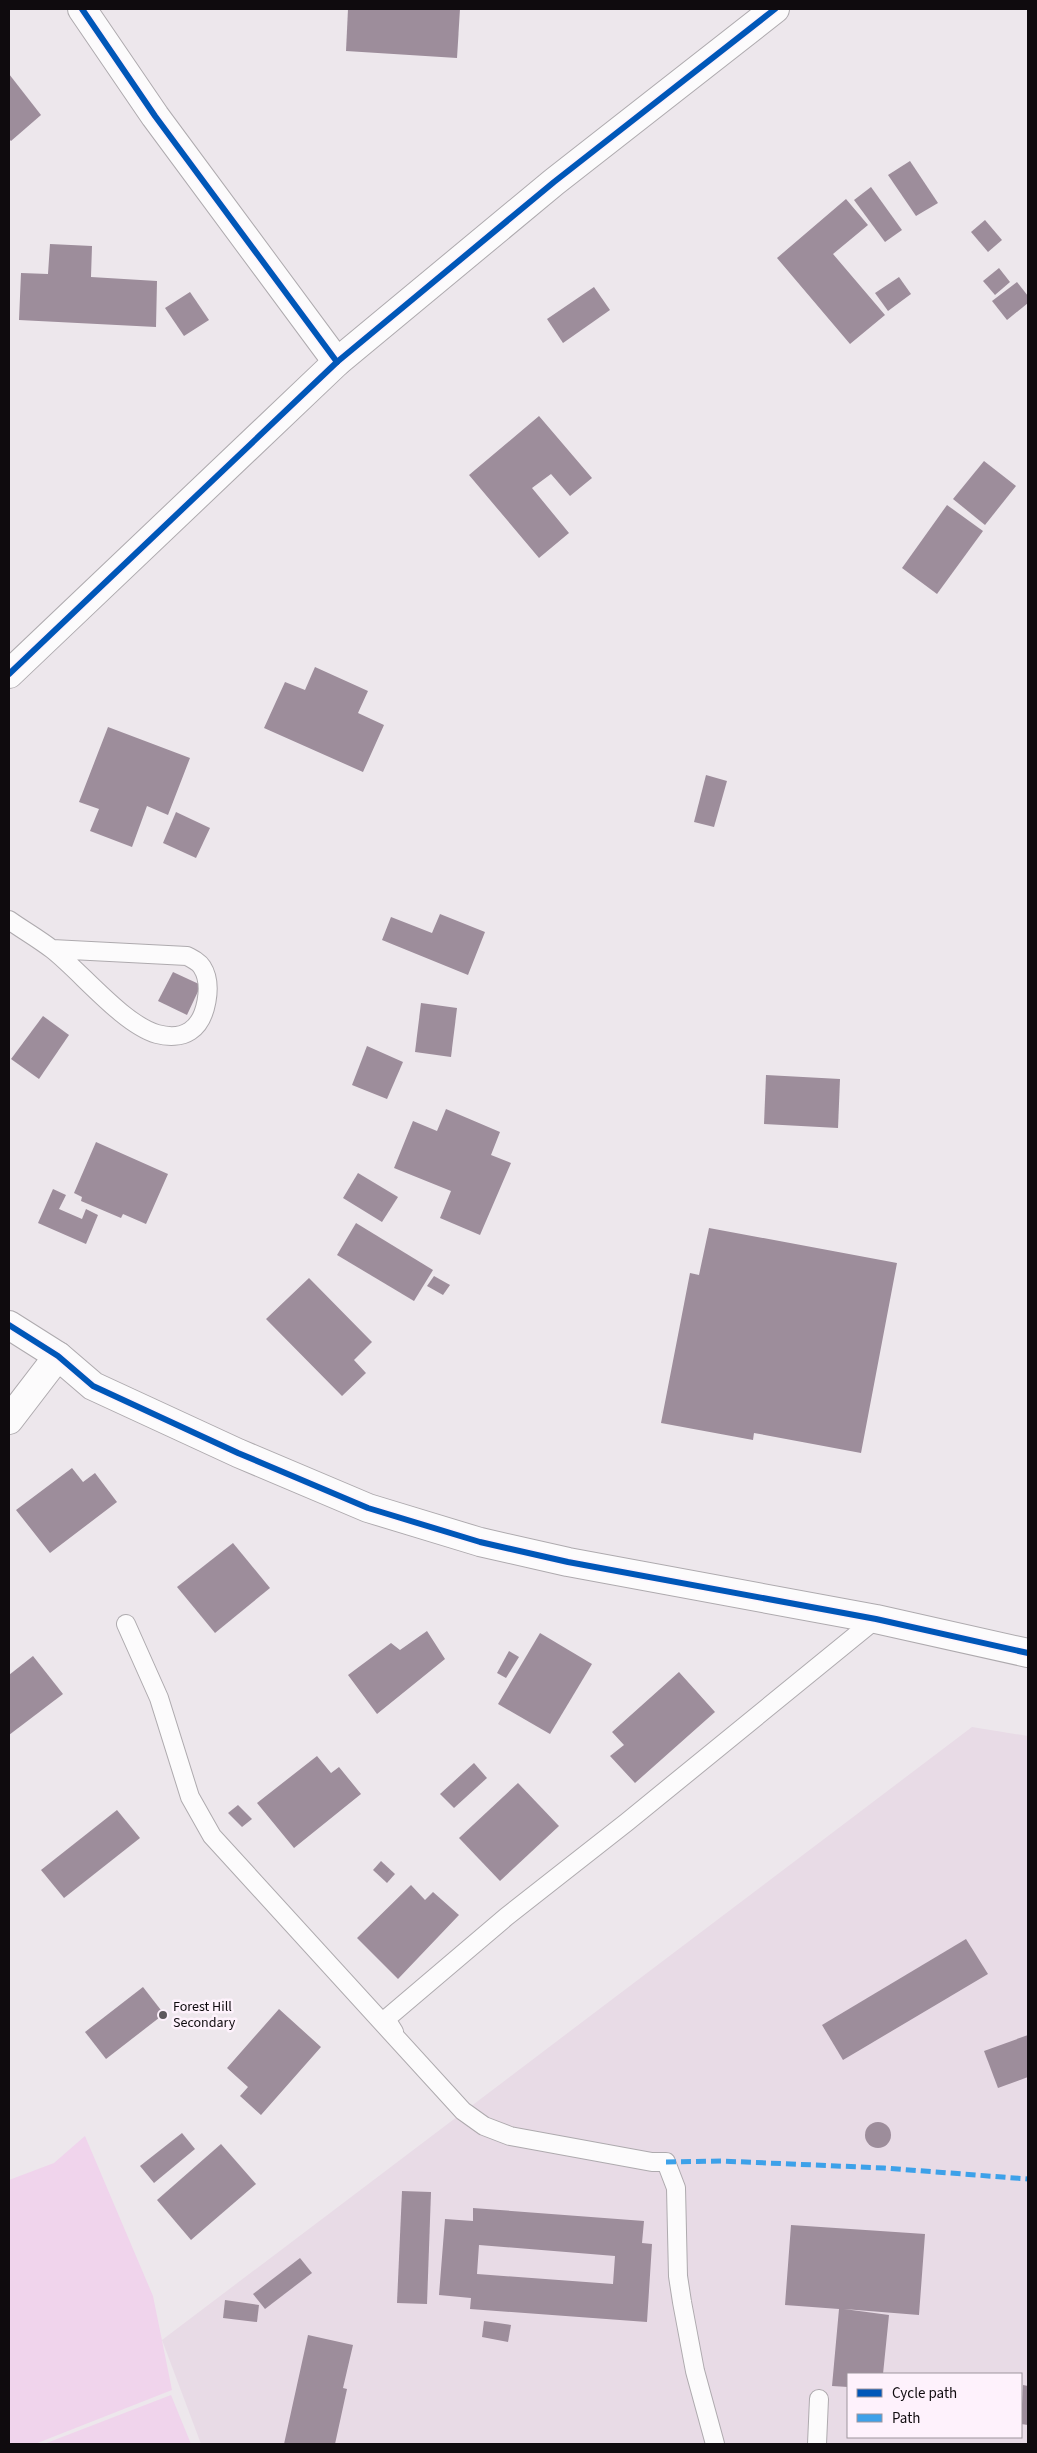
<svg xmlns="http://www.w3.org/2000/svg" width="1037" height="2453" viewBox="0 0 1037 2453" font-family="'Source Sans 3',sans-serif">
  <style>
    .built { fill: #e8dbe6; fill-rule: evenodd }
    .green { fill: #f0d4ec }
    .building { fill: #9d8d9b; fill-rule: evenodd }
    .lines { fill: none; stroke-linecap: round; stroke-linejoin: round }
    .lane-casing { stroke: #aeaaae; stroke-width: 20 }
    .street-casing { stroke: #aeaaae; stroke-width: 30 }
    .lane { stroke: #fcfbfc; stroke-width: 18 }
    .street { stroke: #fcfbfc; stroke-width: 28 }
    .quiet { stroke: #3da1e9; stroke-width: 5; stroke-dasharray: 10 5; stroke-linecap: butt }
    .cycleway-casing { stroke: #fef2fc; stroke-width: 9 }
    .cycleway { stroke: #0057b8; stroke-width: 6 }
    .poi-dot { fill: #5d585c; stroke: #fef2fc; stroke-width: 2 }
    .labels { text-anchor: middle; dominant-baseline: central; stroke-width: 5; stroke-linejoin: round; paint-order: stroke }
    .poi-label { font-size: 14px; fill: #0f0b0e; stroke: #fef2fc; text-anchor: start }
  </style>
  <rect width="100%" height="100%" fill="#ede7ec"/>
  <path class="built" d="M 972,1727 L 1028,1736 L 1028,2444 L 201,2444 L 162,2340 ZM 848,2374 L 1021,2374 L 1021,2437 L 848,2437 Z"/>
  <g class="green">
    <polygon points="85,2136 153,2296 172,2390 35,2444 9,2444 9,2180 54,2163"/>
    <polygon points="171,2395 191,2444 44,2444"/>
  </g>
  <g class="building">
    <polygon points="348,9 460,9 457,58 346,51"/>
    <polygon points="9,74 41,115 11,141 9,139"/>
    <polygon points="910,161 938,203 916,216 888,175"/>
    <polygon points="871,187 902,230 885,242 854,200"/>
    <polygon points="846,199 868,225 833,254 885,315 850,344 777,258"/>
    <polygon points="985,220 1002,240 988,252 971,232"/>
    <polygon points="50,244 92,246 91,277 157,281 156,327 19,320 21,273 48,274"/>
    <polygon points="999,268 1010,282 995,295 983,281"/>
    <polygon points="899,277 911,294 888,311 875,293"/>
    <polygon points="1017,282 1028,296 1028,303 1007,320 992,301"/>
    <polygon points="594,287 610,310 563,343 547,319"/>
    <polygon points="190,292 209,320 184,336 165,308"/>
    <polygon points="539,416 592,478 570,496 551,474 532,488 569,533 539,558 469,475"/>
    <polygon points="984,461 1016,486 985,525 953,499"/>
    <polygon points="947,505 983,531 937,594 902,568"/>
    <polygon points="315,667 368,691 358,713 384,725 363,772 264,728 285,682 305,690"/>
    <polygon points="108,727 190,758 168,815 147,806 132,847 90,831 99,809 79,802"/>
    <polygon points="706,775 727,781 714,827 694,822"/>
    <polygon points="176,812 210,828 196,858 163,843"/>
    <polygon points="440,914 485,932 468,975 382,940 391,917 432,933"/>
    <polygon points="173,972 201,985 187,1015 158,1001"/>
    <polygon points="421,1003 457,1008 451,1057 415,1052"/>
    <polygon points="43,1016 69,1035 39,1079 11,1059"/>
    <polygon points="367,1046 403,1062 387,1099 352,1085"/>
    <polygon points="766,1075 840,1079 838,1128 764,1124"/>
    <polygon points="446,1109 500,1132 491,1155 511,1163 480,1235 440,1218 451,1191 394,1168 413,1121 437,1131"/>
    <polygon points="96,1142 168,1174 146,1224 123,1214 121,1218 81,1201 82,1197 74,1193"/>
    <polygon points="358,1173 398,1197 382,1222 343,1198"/>
    <polygon points="53,1189 66,1195 59,1209 82,1219 86,1209 98,1215 86,1244 38,1223"/>
    <polygon points="356,1223 433,1270 414,1301 337,1255"/>
    <polygon points="709,1228 897,1263 861,1453 754,1433 753,1440 661,1423 690,1273 699,1275"/>
    <polygon points="434,1276 450,1285 443,1295 427,1286"/>
    <polygon points="309,1278 372,1342 354,1360 366,1373 342,1396 266,1319"/>
    <polygon points="72,1468 83,1482 95,1473 117,1502 50,1553 16,1510"/>
    <polygon points="233,1543 270,1588 215,1633 177,1587"/>
    <polygon points="427,1631 445,1659 377,1714 348,1675 391,1643 400,1650"/>
    <polygon points="540,1633 592,1664 550,1734 498,1704"/>
    <polygon points="509,1651 519,1657 506,1678 497,1673"/>
    <polygon points="33,1656 63,1694 9,1735 9,1675"/>
    <polygon points="679,1672 715,1712 635,1783 610,1756 624,1745 612,1732"/>
    <polygon points="317,1756 331,1773 339,1767 361,1794 294,1848 257,1803"/>
    <polygon points="474,1763 487,1778 454,1808 440,1794"/>
    <polygon points="518,1783 559,1826 500,1881 459,1838"/>
    <polygon points="238,1805 252,1819 242,1827 228,1813"/>
    <polygon points="117,1810 140,1838 64,1898 41,1870"/>
    <polygon points="381,1861 395,1874 387,1883 373,1870"/>
    <polygon points="411,1885 425,1900 433,1892 459,1915 398,1979 357,1938"/>
    <polygon points="966,1939 988,1974 843,2060 822,2025"/>
    <polygon points="143,1987 164,2014 106,2059 85,2032"/>
    <polygon points="279,2009 321,2047 261,2115 240,2096 248,2087 227,2068"/>
    <polygon points="1028,2035 1028,2077 998,2088 984,2051"/>
    <circle cx="878" cy="2135" r="13"/>
    <polygon points="182,2133 195,2149 154,2183 140,2166"/>
    <polygon points="221,2144 256,2184 191,2240 157,2200"/>
    <polygon points="402,2191 431,2192 427,2304 397,2303"/>
    <path d="M 473,2208 L 644,2221 L 642,2243 L 652,2244 L 647,2322 L 470,2309 L 471,2298 L 439,2295 L 445,2219 L 473,2221 ZM 479,2245 L 615,2256 L 613,2284 L 477,2274 Z"/>
    <polygon points="791,2225 925,2234 919,2315 844,2309 889,2315 883,2374 848,2374 848,2387 832,2386 839,2309 785,2305"/>
    <polygon points="300,2258 312,2273 265,2309 253,2294"/>
    <polygon points="225,2300 259,2305 257,2322 223,2318"/>
    <polygon points="484,2321 511,2325 508,2342 482,2337"/>
    <polygon points="308,2335 353,2345 343,2388 347,2389 335,2444 284,2444"/>
    <polygon points="1023,2385 1028,2386 1028,2425 1021,2424"/>
  </g>
  <g class="lines">
    <g class="lane-casing">
      <g id="lane">
        <path d="M 9,920 C 23,930 39,939 53,950 C 82,973 123,1024 157,1034 C 168,1037 181,1037 190,1031 C 207,1020 213,984 202,967 C 199,962 193,959 187,956 L 52,949"/>
        <polyline points="126,1624 159,1698 190,1797 212,1836 463,2111 484,2126 510,2136 652,2162 666,2162 676,2188 678,2276 682,2302 695,2371 715,2444"/>
        <polyline points="394,2032 386,2019 506,1917 627,1822 876,1619"/>
        <polyline points="817,2444 819,2399"/>
      </g>
    </g>
    <g class="street-casing">
      <g id="street">
        <polyline points="82,9 155,116 337,362"/>
        <polyline points="9,674 337,362 554,182 775,9"/>
        <polyline points="9,1325 58,1356 93,1386 238,1453 368,1508 480,1542 568,1562 876,1619 1028,1653"/>
        <polyline points="9,1420 58,1356"/>
      </g>
    </g>
    <use href="#lane" class="lane"/>
    <use href="#street" class="street"/>
    <polyline class="quiet" points="666,2162 721,2161 884,2168 1028,2179"/>
    <g class="cycleway-casing">
      <g id="cycleway">
        <polyline points="82,9 155,116 337,362"/>
        <polyline points="9,674 337,362 554,182 775,9"/>
        <polyline points="9,1325 58,1356 93,1386 238,1453 368,1508 480,1542 568,1562 876,1619 1028,1653"/>
      </g>
    </g>
    <use href="#cycleway" class="cycleway"/>
  </g>
  <circle class="poi-dot" cx="163" cy="2015" r="5"/>
  <g class="labels">
    <g class="poi-label">
      <text x="173" y="2007">Forest Hill<tspan x="173" dy="16">Secondary</tspan></text>
    </g>
  </g>
  <rect width="1037" height="2453" fill="none" stroke="#0f0b0e" stroke-width="20"/>
  <rect x="847" y="2373" width="175" height="65" fill="#fef2fc" stroke="#9e969d"/>
  <rect x="857" y="2389" width="25" height="8" fill="#0057b8" stroke="#9e969d"/>
  <text x="892" y="2398" font-size="15" fill="#0f0b0e">Cycle path</text>
  <rect x="857" y="2414" width="25" height="8" fill="#3da1e9" stroke="#9e969d"/>
  <text x="892" y="2423" font-size="15" fill="#0f0b0e">Path</text>
</svg>
